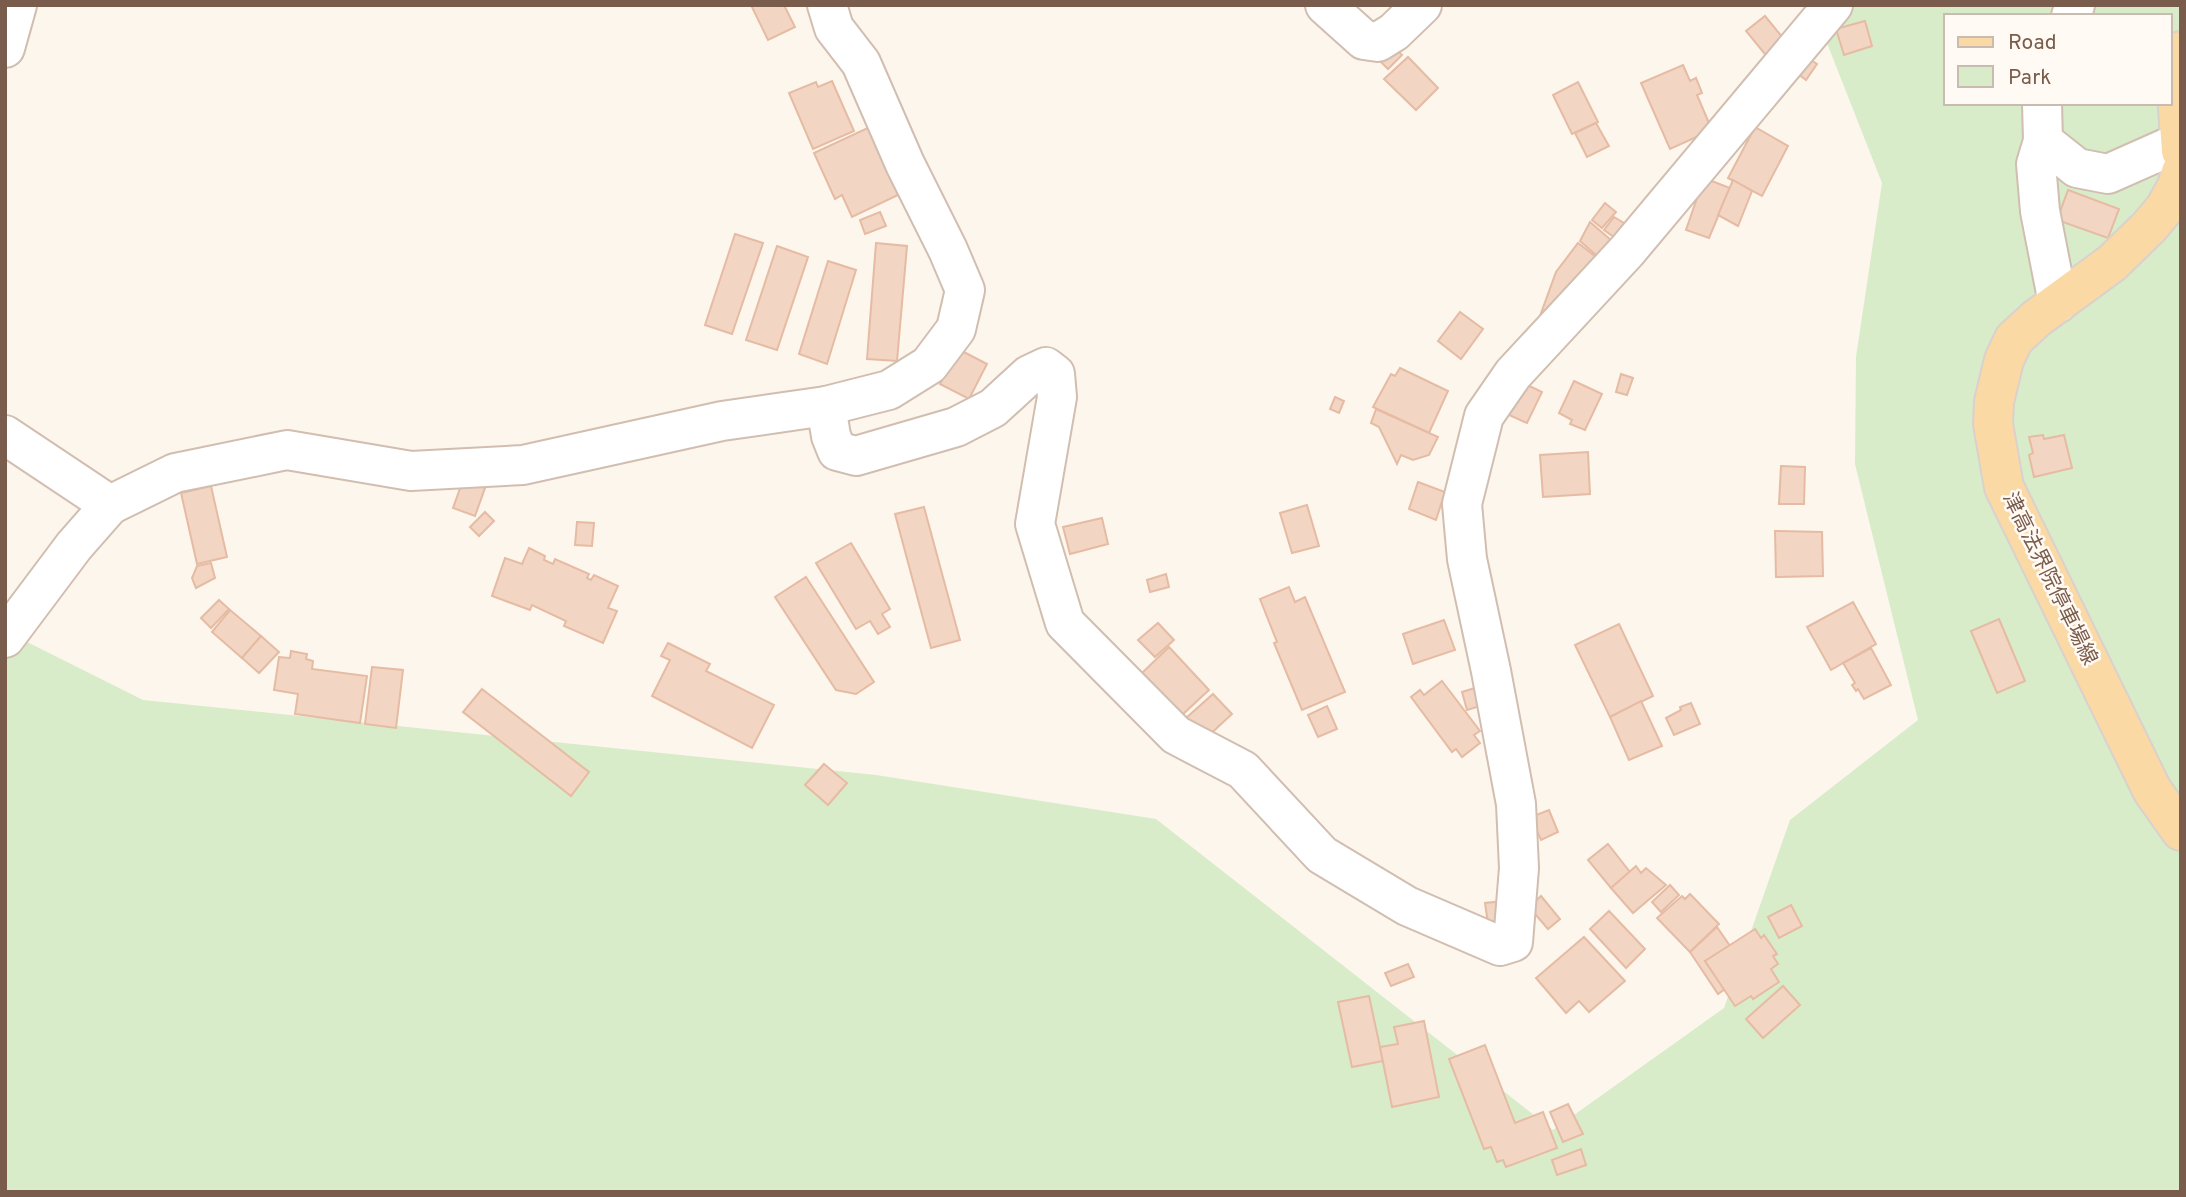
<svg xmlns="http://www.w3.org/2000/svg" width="2186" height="1197" viewBox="0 0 2186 1197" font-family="Overpass,'Noto Sans JP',sans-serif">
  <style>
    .green { fill: #d8ecc9; fill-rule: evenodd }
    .building { fill: #f3d5c3; stroke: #e6bba3; stroke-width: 2 }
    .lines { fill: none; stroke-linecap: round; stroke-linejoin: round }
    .minor-casing { stroke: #d1beb0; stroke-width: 42 }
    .major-casing { stroke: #dad1cd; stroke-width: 42 }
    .minor { stroke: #fff; stroke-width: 38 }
    .major { stroke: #fbd9a5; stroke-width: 38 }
    .labels { text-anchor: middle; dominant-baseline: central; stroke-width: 5; stroke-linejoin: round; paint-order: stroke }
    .street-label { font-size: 21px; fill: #7a5c4d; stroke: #fffaf3 }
  </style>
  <rect width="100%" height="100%" fill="#fdf6ec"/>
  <path class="green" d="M 1812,5 L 2181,5 L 2181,1192 L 5,1192 L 5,631 L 143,700 L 876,775 L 1156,819 L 1553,1130 L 1724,1008 L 1790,820 L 1918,720 L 1855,464 L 1856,357 L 1882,183 ZM 1946,16 L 2170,16 L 2170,103 L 1946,103 Z"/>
  <g class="building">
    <polygon points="751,5 784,5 795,27 768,40"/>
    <polygon points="1765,16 1787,43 1769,59 1746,31"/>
    <polygon points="1865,21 1872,46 1844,55 1836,29"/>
    <polygon points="1389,42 1402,55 1388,69 1375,56"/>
    <polygon points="1408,57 1438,88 1416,110 1384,79"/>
    <polygon points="1808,58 1817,64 1806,80 1798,74"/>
    <polygon points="1683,65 1690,81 1696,78 1702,93 1697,95 1712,130 1670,149 1641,83"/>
    <polygon points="832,81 854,131 813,149 789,93 816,82 818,87"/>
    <polygon points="1578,82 1598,122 1572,134 1553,95"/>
    <polygon points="1596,123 1609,146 1587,157 1575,133"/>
    <polygon points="874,125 900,182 894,185 898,195 852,217 842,195 835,199 814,153"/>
    <polygon points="1755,127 1788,146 1762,196 1728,178"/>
    <polygon points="1704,178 1730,188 1709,238 1686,230"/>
    <polygon points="1733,180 1752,191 1738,226 1718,215"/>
    <polygon points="2068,190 2119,209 2108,238 2057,220"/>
    <polygon points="1605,203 1616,212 1602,228 1592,220"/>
    <polygon points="880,212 886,226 865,234 860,220"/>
    <polygon points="1614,217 1624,223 1614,237 1604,230"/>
    <polygon points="1590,222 1611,240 1597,256 1580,241"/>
    <polygon points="735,234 763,243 732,334 705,325"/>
    <polygon points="876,243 907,246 897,361 867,359"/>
    <polygon points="1578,243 1596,257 1564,297 1540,316 1556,272"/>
    <polygon points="777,246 808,257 777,350 746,340"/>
    <polygon points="828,261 856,270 827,364 799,354"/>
    <polygon points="1460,312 1483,329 1461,359 1438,341"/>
    <polygon points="958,349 987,364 969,399 940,384"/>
    <polygon points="1400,368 1448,391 1429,433 1373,407 1391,374 1395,376"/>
    <polygon points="1621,374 1633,378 1627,395 1616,392"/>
    <polygon points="1574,381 1602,394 1585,430 1570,424 1572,420 1559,413"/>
    <polygon points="1521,382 1542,392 1527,423 1507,414"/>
    <polygon points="1335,397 1344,401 1339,413 1330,409"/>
    <polygon points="1376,409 1438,437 1429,455 1413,460 1401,455 1397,464 1379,427 1371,423"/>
    <polygon points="2043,435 2044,439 2064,435 2072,468 2034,477 2029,455 2033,453 2029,437"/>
    <polygon points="1588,452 1590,494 1543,497 1540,455"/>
    <polygon points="1781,466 1805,467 1804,504 1779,504"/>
    <polygon points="463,480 485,488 475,516 453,508"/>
    <polygon points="1418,482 1445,492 1436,520 1409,509"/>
    <polygon points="211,486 227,557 197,564 181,493"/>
    <polygon points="1307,505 1319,546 1292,553 1280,513"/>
    <polygon points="924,507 960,640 931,648 895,514"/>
    <polygon points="485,512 494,521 479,536 470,527"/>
    <polygon points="1102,518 1108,544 1070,554 1063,527"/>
    <polygon points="577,522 594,523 592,546 575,545"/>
    <polygon points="1775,531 1822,532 1823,576 1776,577"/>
    <polygon points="851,543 890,609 882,614 890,627 878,634 870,621 856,629 816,563"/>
    <polygon points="529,548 545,556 544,560 553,564 555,559 589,574 587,578 591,580 594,575 618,586 608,608 617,611 603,643 564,626 566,621 532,605 530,610 492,596 505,558 522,564"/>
    <polygon points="211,563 215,578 196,588 192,578 197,566"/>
    <polygon points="1166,574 1169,587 1150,592 1147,580"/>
    <polygon points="806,577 874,682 856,694 836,690 775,597"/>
    <polygon points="1289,587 1295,602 1305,597 1345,692 1302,710 1274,643 1277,642 1260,599"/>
    <polygon points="219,600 229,609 211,628 201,618"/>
    <polygon points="1853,602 1876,644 1831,670 1807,627"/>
    <polygon points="230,610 261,636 242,658 212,632"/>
    <polygon points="1999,619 2025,681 1997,693 1971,631"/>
    <polygon points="1444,620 1455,650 1413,664 1403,634"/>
    <polygon points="1158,623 1174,640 1155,657 1138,640"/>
    <polygon points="1619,624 1653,696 1610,717 1575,645"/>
    <polygon points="261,636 279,652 259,673 242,658"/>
    <polygon points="668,643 710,664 706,671 774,705 752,748 652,696 670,660 661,656"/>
    <polygon points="1169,647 1209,690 1182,715 1142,673"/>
    <polygon points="1871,648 1891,685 1864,699 1858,689 1856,691 1852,685 1855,683 1843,663"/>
    <polygon points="291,651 307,654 306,659 313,661 312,669 367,676 360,723 295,714 298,694 274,690 279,657 290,658"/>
    <polygon points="372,667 403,670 396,728 365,724"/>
    <polygon points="1442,681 1480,731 1474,735 1480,743 1462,757 1456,749 1452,752 1411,697 1420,690 1424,695"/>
    <polygon points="1478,687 1483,705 1467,710 1462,692"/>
    <polygon points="482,689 589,772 571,796 463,712"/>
    <polygon points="1213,694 1232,714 1205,739 1186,718"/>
    <polygon points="1641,701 1662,746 1629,760 1610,717"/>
    <polygon points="1691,703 1700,724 1674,735 1666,718 1681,710 1680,707"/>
    <polygon points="1327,706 1337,729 1318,737 1308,715"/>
    <polygon points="824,764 847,783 828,805 805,785"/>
    <polygon points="1549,810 1558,832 1541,840 1531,817"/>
    <polygon points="1608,844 1630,872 1611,888 1588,860"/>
    <polygon points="1636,866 1641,873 1646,868 1666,885 1633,913 1611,888"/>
    <polygon points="1670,885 1679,895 1661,912 1652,902"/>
    <polygon points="1690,894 1719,924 1690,952 1657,918 1682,896 1685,899"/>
    <polygon points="1541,896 1560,919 1548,929 1529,907"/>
    <polygon points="1505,901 1500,929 1489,931 1485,903"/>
    <polygon points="1791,905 1802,926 1779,938 1768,917"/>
    <polygon points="1609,911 1645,949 1626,968 1590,929"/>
    <polygon points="1717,927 1730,946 1705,961 1725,989 1718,994 1690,952"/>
    <polygon points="1755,929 1761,938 1764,935 1777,954 1773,956 1778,964 1771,969 1779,982 1753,999 1751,996 1735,1006 1705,961"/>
    <polygon points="1584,937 1625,981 1589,1012 1579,1001 1566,1013 1536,978"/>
    <polygon points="1408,964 1414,977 1391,986 1385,973"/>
    <polygon points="1783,986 1800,1005 1763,1038 1746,1019"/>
    <polygon points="1369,996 1383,1061 1352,1067 1338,1002"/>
    <polygon points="1424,1021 1439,1097 1392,1107 1380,1047 1398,1044 1394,1027"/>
    <polygon points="1485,1045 1515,1123 1543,1112 1557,1148 1506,1167 1503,1160 1497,1162 1491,1147 1484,1149 1449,1059"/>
    <polygon points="1568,1104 1583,1134 1563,1142 1550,1112"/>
    <polygon points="1581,1149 1586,1165 1557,1175 1552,1160"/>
  </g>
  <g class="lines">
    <g class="minor-casing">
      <g id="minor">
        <polyline points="1325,5 1364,40 1378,42 1394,32 1422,5"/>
        <polyline points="2071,16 2075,5"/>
        <polyline points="5,48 17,5"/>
        <polyline points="2042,103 2043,141 2077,168 2108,174 2180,142"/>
        <polyline points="2043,141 2036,164 2040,211 2058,303"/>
        <polyline points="826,406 831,436 837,451 856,456 956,427 993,408 1029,375 1046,367 1055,374 1057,397 1035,524 1065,623 1176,735 1243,770 1322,855 1407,906 1500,946 1513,942 1519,868 1516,804 1491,671 1467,559 1462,504 1484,416 1513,374 1627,251 1833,5"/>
        <polyline points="5,435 110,505 74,546 5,638"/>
        <polyline points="110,505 175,473 287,450 411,471 523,465 722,421 826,406 889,390 929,365 956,329 965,290 948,250 905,164 861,63 834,28 827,5"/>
      </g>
    </g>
    <g class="major-casing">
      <g id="major">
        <polyline points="2181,51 2176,80 2181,151"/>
        <polyline points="2181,172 2177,186 2165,208 2149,227 2112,263 2037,318 2014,339 2004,360 1994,402 1993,424 2004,487 2152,790 2181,831"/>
      </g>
    </g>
    <use href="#minor" class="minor"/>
    <use href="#major" class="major"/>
  </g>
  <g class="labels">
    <g class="street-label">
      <text transform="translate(2049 579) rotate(64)">津高法界院停車場線</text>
    </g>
  </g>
  <rect width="2186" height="1197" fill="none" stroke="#7a5c4d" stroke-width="14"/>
  <rect x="1944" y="14" width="228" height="91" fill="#fffaf3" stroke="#cabbb1" stroke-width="2"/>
  <rect x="1958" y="37" width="35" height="10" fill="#fbd9a5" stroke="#cabbb1" stroke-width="2"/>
  <text x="2008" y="49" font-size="21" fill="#7a5c4d">Road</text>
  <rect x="1958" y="66" width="35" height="21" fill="#d8ecc9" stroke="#cabbb1" stroke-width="2"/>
  <text x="2008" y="84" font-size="21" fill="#7a5c4d">Park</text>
</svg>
